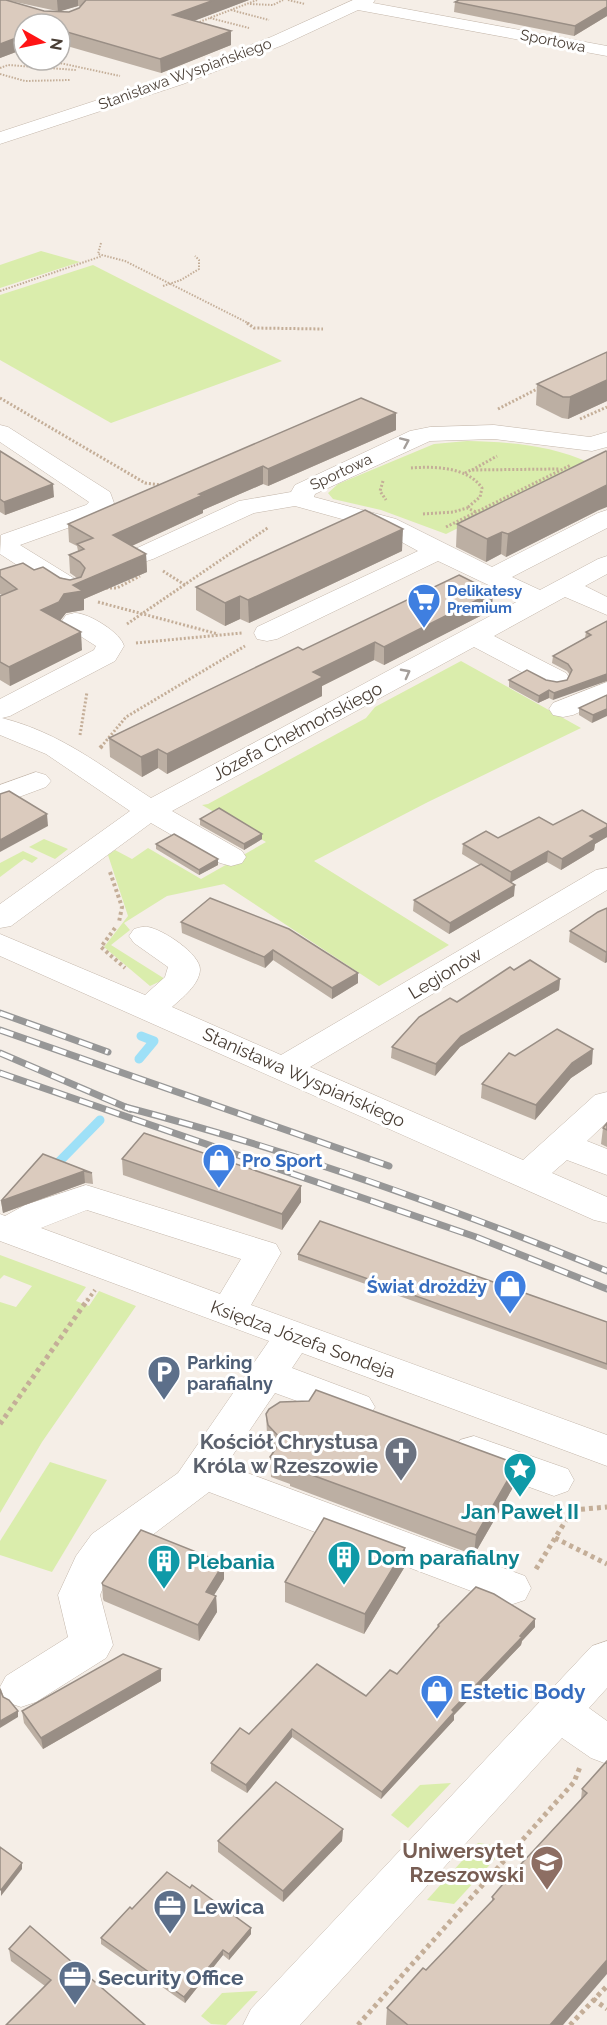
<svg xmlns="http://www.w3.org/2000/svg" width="607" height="2025" viewBox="0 0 607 2025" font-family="Raleway,sans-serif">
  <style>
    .green { fill: #daedac }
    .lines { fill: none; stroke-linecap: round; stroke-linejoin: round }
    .stream { stroke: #9ee0f7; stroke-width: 9 }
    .minor-casing { stroke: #c4b7ab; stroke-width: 1 }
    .path-far3 { stroke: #c4ae98; stroke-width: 2; stroke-dasharray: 1.5 1.5; stroke-linecap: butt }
    .path-far2 { stroke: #c4ae98; stroke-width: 3; stroke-dasharray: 2 2; stroke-linecap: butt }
    .path-far1 { stroke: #c4ae98; stroke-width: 4; stroke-dasharray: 3 3; stroke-linecap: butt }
    .path { stroke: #c4ae98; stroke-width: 5; stroke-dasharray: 4 4; stroke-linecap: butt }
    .minor { fill: #fff; fill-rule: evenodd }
    .rail-casing { stroke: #979797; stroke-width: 7 }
    .rail { stroke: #fff; stroke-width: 4.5; stroke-dasharray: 14; stroke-linecap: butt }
    .wall { fill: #bcafa3; fill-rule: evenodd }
    .shaded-wall { fill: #998e85 }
    .building { fill: #dbcbbe; stroke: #998e85; stroke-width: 1.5 }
    .oneway { stroke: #a49e9a }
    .labels { text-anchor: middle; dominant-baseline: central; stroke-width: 6; stroke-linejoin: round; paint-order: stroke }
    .far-street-label { font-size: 15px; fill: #493e35; stroke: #fff }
    .far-shop-label { font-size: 15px; font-weight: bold; fill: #366cbe; stroke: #fff; text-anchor: start }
    .street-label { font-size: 18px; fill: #493e35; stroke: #fff }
    .shop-label { font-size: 18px; font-weight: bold; fill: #366cbe; stroke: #fff; text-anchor: start }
    .service-label { font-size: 18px; font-weight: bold; fill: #4e5e75; stroke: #fff; text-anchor: start }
    .near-worship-label { font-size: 21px; font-weight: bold; fill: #5b616d; stroke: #fff; text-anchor: end }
    .near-culture-label { font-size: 21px; font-weight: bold; fill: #0d838f; stroke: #fff; text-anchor: start }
    .near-shop-label { font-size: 21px; font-weight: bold; fill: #366cbe; stroke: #fff; text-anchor: start }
    .near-education-label { font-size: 21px; font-weight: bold; fill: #785e54; stroke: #fff; text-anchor: end }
    .near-service-label { font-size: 21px; font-weight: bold; fill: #4e5e75; stroke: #fff; text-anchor: start }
  </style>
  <rect width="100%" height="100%" fill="#f5eee7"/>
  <g class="green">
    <polygon points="41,251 80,262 0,288 0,265"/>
    <polygon points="93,265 282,361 111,423 0,360 0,295"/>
    <path d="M 467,441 C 510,442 550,445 590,463 L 446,534 L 381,510 L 333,499 L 328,493 L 338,484 L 434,444 Z"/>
    <polygon points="461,661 581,728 428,802 314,861 449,945 379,986 224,884 167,896 124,923 130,930 111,945 165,979 150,986 104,947 128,916 108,855 115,850 132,859 148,848 201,879 266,842 202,805 208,804 366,718 375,707"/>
    <polygon points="44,839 68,849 55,859 29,847"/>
    <polygon points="23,851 38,858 32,863 24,859 0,877 0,863"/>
    <polygon points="0,1255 86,1287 76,1301 89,1306 99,1291 136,1306 42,1442 0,1513 0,1302 16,1307 32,1286 4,1275 0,1279"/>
    <polygon points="50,1462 107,1480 52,1572 0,1555 0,1541"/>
    <polygon points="451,1783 408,1828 391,1815 420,1785"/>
    <polygon points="478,1843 506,1847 454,1904 427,1900"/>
    <polygon points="258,1991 226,2025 211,2024 201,2016 222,1993"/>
  </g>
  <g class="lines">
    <g class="stream">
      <polyline points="139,1059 154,1041 141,1036"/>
      <polyline points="53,1168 100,1120"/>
    </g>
    <g class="minor-casing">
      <g id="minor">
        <polygon points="353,0 375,0 373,3 607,46 607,56 358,10 283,45 183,84 0,144 0,132 171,76 271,37"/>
        <polygon points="0,425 8,427 110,492 114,503 104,515 20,545 80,582 84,588 80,594 71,596 62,594 0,554 1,535 86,505 89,502 0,442"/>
        <path d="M 494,425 L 590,437 L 607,432 L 607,447 L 592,451 L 494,439 L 430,441 L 315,494 L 314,497 L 396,519 L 492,567 L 598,513 L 607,510 L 607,528 L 512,577 L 540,590 L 598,559 L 607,556 L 607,574 L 585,586 L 607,597 L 607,615 L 565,597 L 494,636 L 566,673 L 570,679 L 566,685 L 556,687 L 546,685 L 474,647 L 172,811 L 242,851 L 246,857 L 242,863 L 231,866 L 220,863 L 151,823 L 11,926 L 0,928 L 0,904 L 130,811 L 46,754 L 0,735 L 0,699 L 94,650 L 96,646 L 66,627 L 62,621 L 66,615 C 67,615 74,613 75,613 C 89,613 121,633 124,646 L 115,661 L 10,716 L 2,718 C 61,733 101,766 151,798 L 520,600 L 438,561 L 277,639 L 267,641 L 257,639 L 254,633 L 257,627 L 418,551 L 378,529 L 295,506 L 254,513 L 153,559 L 144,562 L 135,559 L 131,554 L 135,549 L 239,501 L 291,492 L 295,485 L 410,431 L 430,427 Z"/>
        <polygon points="607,682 607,700 573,715 563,717 553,715 549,709 553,703"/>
        <polygon points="36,772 46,775 51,781 46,787 0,804 0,785"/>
        <path d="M 607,868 L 607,890 L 310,1067 L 523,1160 L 595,1095 L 607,1092 L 607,1122 L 587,1141 L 607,1149 L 607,1175 L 567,1160 L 552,1173 L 607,1197 L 607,1223 L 594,1220 L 0,956 L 0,934 L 145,995 L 165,977 L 168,967 L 134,943 L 129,936 L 134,929 C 138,928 143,926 148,927 C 162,929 201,954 200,970 C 199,985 182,998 172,1007 L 281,1055 L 596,870 Z"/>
        <path d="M 86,1185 L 276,1244 L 281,1253 L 251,1305 L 607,1435 L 607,1466 L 302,1353 L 292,1368 L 369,1397 L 375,1407 L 369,1417 L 355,1422 L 275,1393 L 226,1465 L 525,1576 L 531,1588 L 525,1600 L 510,1605 L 495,1600 L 209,1492 L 122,1558 L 108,1576 L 100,1595 L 113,1645 L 106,1658 L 36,1702 L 21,1707 L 6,1702 L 0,1687 L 6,1676 L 68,1637 L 58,1595 L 76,1556 L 92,1534 L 178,1473 L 269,1341 L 0,1241 L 0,1214 L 5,1216 L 25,1205 ZM 87,1210 L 241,1259 L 220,1294 L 41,1228 Z"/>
        <polygon points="474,1436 568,1469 574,1480 568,1491 554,1496 460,1462 454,1451 460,1440"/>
        <polygon points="607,1641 607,1688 589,1708 607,1721 607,1764 591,1758 562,1738 300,2025 243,2025 251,2009 592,1646"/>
      </g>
    </g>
    <g class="path-far3">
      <polyline points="288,0 305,4"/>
      <polyline points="250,4 273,5 283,0"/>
      <polyline points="231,10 269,20"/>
      <polyline points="210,18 249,28"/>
      <polyline points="194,24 257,0"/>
      <polyline points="13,50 24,54"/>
      <polyline points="46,60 120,76"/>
      <polyline points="0,68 8,65 76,70"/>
      <polyline points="0,74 25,81 70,80"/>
      <polyline points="101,243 98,254 125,261 250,324"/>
      <polyline points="163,286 181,280 199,269 199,260 195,256"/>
      <polyline points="0,291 102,256"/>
    </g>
    <g class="path-far2">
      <polyline points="247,323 254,328 323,329"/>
      <polyline points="0,398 145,483 162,485"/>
      <polyline points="498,409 539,388"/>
      <polyline points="580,419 607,407"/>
      <path d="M 411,468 C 434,466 468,467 482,488 L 480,497 L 467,508"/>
      <polyline points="472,470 497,456"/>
      <polyline points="465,473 471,470 559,469"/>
      <polyline points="383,481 380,491 386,500"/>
      <polyline points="423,514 453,512 467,508 476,512"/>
      <polyline points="446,527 571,465"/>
      <polyline points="163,571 185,585"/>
      <polyline points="106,588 117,588 140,576"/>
      <polyline points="98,602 218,634"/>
      <polyline points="127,624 269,527"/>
      <polyline points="136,643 242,633"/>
      <polyline points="80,735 87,692"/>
      <polyline points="101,747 126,717 245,646"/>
    </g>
    <g class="path-far1">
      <polyline points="100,748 102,746"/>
      <polyline points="110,872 122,907 119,922"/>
      <polyline points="115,928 101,947 125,968"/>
      <polyline points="87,1301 95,1290"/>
    </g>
    <g class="path">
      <polyline points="0,1424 88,1299"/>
      <polyline points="573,1510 607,1507"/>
      <polyline points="555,1538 607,1564"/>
      <polyline points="536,1569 576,1504"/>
      <polyline points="593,1999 607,2009"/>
      <polyline points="358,2025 574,1782 580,1767"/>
      <polyline points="570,2025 607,1986"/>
    </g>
    <use href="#minor" class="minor"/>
    <g class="rail-casing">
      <g id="rail">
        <polyline points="0,1013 108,1052"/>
        <polyline points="0,1030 389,1166"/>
        <polyline points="0,1053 130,1109"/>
        <polyline points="0,1073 476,1237 607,1289"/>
        <path d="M 125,1107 C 290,1150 449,1207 607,1271"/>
      </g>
    </g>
    <use href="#rail" class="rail"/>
  </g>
  <g class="wall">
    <path d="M 0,0 L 44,11 L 57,11 L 6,0 L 249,0 L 193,21 L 231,45 L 161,73 L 60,44 L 60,24 L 24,24 L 24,49 L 0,58 ZM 78,6 L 81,6 L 79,8 L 69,12 L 59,11 Z"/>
    <polygon points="607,0 607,16 574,36 454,12 455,2"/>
    <polygon points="607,352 607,401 568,419 562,418 536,405 537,384"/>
    <polygon points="361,398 396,430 268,486 263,484 203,510 203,513 132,546 146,554 147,572 84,599 84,610 66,613 60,620 82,650 10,686 0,680 0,596 2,595 0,594 0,570 34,570 70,580 77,578 70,573 69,555 78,551 77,546 69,542 68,524"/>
    <polygon points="0,451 54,497 5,515 0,512"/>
    <polygon points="597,511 506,557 501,554 486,562 456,547 457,524"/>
    <polygon points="402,551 249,623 240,619 225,626 196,610 196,587"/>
    <polygon points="492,610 384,665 374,660 322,686 322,696 167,774 158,768 142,777 110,757 109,738 303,650"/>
    <polygon points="607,621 553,700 549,698 538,703 509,687 509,680 546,680 557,682 567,680 570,675 567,671 552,663 553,656 585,638 586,632"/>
    <polygon points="607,695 592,723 579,715 579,708"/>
    <polygon points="200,819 262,839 244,850 200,825"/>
    <polygon points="607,824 607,837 595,844 594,850 561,870 547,862 511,882 514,896 449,934 413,911 414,900 480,865 462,854 463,844 498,838 553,825"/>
    <polygon points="156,844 218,865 199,875 156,849"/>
    <polygon points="607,908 607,962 605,963 569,942 570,931"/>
    <polygon points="181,922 358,973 358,983 332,999 273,960 265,968 182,933"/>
    <polygon points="514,970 560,979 559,990 460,1047 435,1076 391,1058 392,1047 457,1002"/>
    <polygon points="592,1064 571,1078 535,1120 481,1098 482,1084"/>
    <polygon points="607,1123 607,1147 601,1144 603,1128"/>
    <polygon points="43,1154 92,1173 93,1184 85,1183 3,1213 1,1201"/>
    <polygon points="122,1159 301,1202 282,1230 123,1175"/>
    <polygon points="298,1254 607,1322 607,1370 298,1260"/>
    <polygon points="266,1414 517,1464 515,1484 474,1555 290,1486 290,1484 271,1477 270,1457 274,1451 268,1445 267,1434"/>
    <polygon points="405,1548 404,1568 364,1634 285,1602 285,1582"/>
    <polygon points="224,1579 214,1595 216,1596 217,1612 199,1641 104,1601 103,1599 102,1583"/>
    <polygon points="535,1619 535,1627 522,1641 521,1645 454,1715 454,1720 381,1799 292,1737 247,1793 211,1771 211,1763 249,1734 366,1696 397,1674 437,1628 438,1625"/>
    <polygon points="161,1669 161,1681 43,1749 24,1723 22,1711"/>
    <polygon points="607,1761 563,2025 386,2025 387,2008 426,1970 492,1901 492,1897 581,1800 582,1789"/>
    <polygon points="343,1829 342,1841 283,1902 218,1852 218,1841"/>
    <polygon points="190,1888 251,1928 251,1934 229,1960 223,1955 185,2003 101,1944 101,1938 132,1909"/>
    <polygon points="9,1949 145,2025 45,1986 11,1961"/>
  </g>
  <g class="shaded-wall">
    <polygon points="57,0 78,0 78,6 58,12"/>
    <polygon points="214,0 249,0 173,29 173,15"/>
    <polygon points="607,7 607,16 574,36 575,26"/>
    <polygon points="231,31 231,45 161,73 160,59"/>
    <polygon points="24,35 24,49 0,58 0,44"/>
    <polygon points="607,380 607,401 568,419 570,397"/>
    <polygon points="396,413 396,430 268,486 268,469"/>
    <polygon points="263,466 263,484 203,510 203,513 114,554 113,535 199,494"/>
    <polygon points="53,484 54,497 5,515 4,502"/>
    <polygon points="607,485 607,507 597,511 506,557 508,534"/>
    <polygon points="403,529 402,551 249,623 248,600"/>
    <polygon points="502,532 501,554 486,562 487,539"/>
    <polygon points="146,554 147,572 84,599 84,610 66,613 60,621 41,610 64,594 73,585"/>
    <polygon points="493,592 492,610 384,665 384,647"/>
    <polygon points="240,596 240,619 225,626 225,603"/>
    <polygon points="81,632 82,650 10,686 9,667"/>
    <polygon points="375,642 374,660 322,686 322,696 167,774 167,754 313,672"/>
    <polygon points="607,674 607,681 553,700 554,693"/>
    <polygon points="549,690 549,698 538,703 539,696"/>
    <polygon points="607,709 607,716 592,723 593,715"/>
    <polygon points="158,749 158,768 142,777 141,757"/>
    <polygon points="47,814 48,826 0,852 0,840"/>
    <polygon points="607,827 607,837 595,844 594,850 561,870 562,859 590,836"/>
    <polygon points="262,834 262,839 244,850 244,844"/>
    <polygon points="548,851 547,862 510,883 511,872"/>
    <polygon points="218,859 218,865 199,875 199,870"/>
    <polygon points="515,885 514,896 449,934 450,923"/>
    <polygon points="273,950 273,960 265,968 264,957"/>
    <polygon points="606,952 607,952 607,962 605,963"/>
    <polygon points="358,973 358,983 332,999 332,988"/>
    <polygon points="560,979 559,990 460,1047 435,1076 436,1064 461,1036"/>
    <polygon points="593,1049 592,1064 571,1078 535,1120 536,1105 572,1063"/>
    <polygon points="84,1171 85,1183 3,1213 1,1201"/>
    <polygon points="301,1186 301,1202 282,1230 282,1214"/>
    <polygon points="517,1464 515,1484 474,1555 476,1535"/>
    <polygon points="405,1548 404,1568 364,1634 365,1614"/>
    <polygon points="224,1563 224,1579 206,1608 206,1592"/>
    <polygon points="216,1596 217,1612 199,1641 198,1625"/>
    <polygon points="535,1619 535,1627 522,1641 521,1645 454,1715 454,1720 381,1799 382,1792 452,1710"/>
    <polygon points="161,1669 161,1681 43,1749 41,1738"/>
    <polygon points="18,1711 18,1717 0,1728 0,1721"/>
    <polygon points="292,1729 292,1737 247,1793 246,1785"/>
    <polygon points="343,1829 342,1841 283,1902 283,1891"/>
    <polygon points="22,1863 22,1869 1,1896 1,1890"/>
    <polygon points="251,1928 251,1934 229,1960 229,1954"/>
    <polygon points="223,1950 223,1955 185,2003 184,1997"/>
    <polygon points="607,1960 607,1974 563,2025 550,2025"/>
  </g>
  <g class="building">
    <polygon points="0,0 6,0 44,11 69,12 79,8 86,0 214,0 173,15 231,31 160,59 60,30 60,24 24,24 24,35 0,44"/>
    <polygon points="459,0 607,0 607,7 575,26 455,2"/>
    <polygon points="607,352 607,380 570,397 563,397 537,384"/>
    <polygon points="361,398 396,413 268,469 263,466 199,494 203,495 113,535 146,554 73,585 83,591 64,594 59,602 41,610 81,632 9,667 0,662 0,596 17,589 0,576 0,570 23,563 34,570 43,567 60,578 70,580 81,577 85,568 80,562 69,555 84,549 77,544 93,538 68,524"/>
    <polygon points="0,451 53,484 4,502 0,499"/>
    <polygon points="606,451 607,452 607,485 508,534 502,532 487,539 457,524"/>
    <polygon points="365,510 403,529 248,600 240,596 225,603 196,587"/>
    <polygon points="459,575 493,592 384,647 375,642 313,672 323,677 167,754 158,749 141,757 109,738 298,647 303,650"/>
    <polygon points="607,621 607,674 554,693 549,690 539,696 509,680 527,670 546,680 557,682 567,680 572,670 568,664 553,656 591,635 586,632"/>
    <polygon points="607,695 607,709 593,715 579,708"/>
    <polygon points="9,791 47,814 0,840 0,794"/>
    <polygon points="219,808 262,834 244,844 200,819"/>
    <polygon points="582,810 607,824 607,827 590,836 595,839 562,859 548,851 511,872 463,844 486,831 498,838 539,817 553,825"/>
    <polygon points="174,834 218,859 199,870 156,844"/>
    <polygon points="481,864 515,885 450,923 414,900"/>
    <polygon points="210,898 289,929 358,973 332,988 273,950 264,957 181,922"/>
    <polygon points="607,908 607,952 606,952 570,931 598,912"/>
    <polygon points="530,960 560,979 461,1036 436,1064 392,1047 419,1017 450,998 457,1002 510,967 514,970"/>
    <polygon points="557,1029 593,1049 572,1063 536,1105 482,1084 509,1053 515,1056"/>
    <polygon points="607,1123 607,1130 603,1128"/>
    <polygon points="144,1133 301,1186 282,1214 122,1159"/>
    <polygon points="43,1154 92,1173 84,1171 1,1201"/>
    <polygon points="320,1221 607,1322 607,1364 298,1254"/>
    <polygon points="316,1390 517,1464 476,1535 290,1467 291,1465 270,1457 282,1440 268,1425 266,1414 269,1409 280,1402 309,1401"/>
    <polygon points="324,1518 405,1548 365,1614 285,1582"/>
    <polygon points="141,1530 224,1563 206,1592 216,1596 198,1625 103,1585 102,1583"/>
    <polygon points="476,1587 494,1594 535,1619 520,1636 522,1637 452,1710 454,1712 382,1792 292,1729 246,1785 211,1763 240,1728 249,1734 317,1664 366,1696 390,1670 397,1674 439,1626 438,1625"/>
    <polygon points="123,1654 161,1669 41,1738 22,1711"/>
    <polygon points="0,1689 3,1697 9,1700 18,1711 0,1721"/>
    <polygon points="607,1761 607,1960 550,2025 408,2025 387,2008 423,1968 426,1970 494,1899 492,1897 508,1878 587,1793 582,1789"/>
    <polygon points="276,1782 343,1829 283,1891 218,1841"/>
    <polygon points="0,1847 22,1863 1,1890 0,1889"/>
    <polygon points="167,1872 190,1888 192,1885 251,1928 229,1954 223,1950 184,1997 101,1938 130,1907 132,1909"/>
    <polygon points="30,1926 145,2025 6,2025 51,1980 9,1949"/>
  </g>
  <defs><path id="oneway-chevron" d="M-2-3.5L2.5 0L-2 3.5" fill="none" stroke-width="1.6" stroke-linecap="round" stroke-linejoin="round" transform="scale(1.5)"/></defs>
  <g class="oneway">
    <use href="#oneway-chevron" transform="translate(405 442) rotate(-24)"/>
    <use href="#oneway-chevron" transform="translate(406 673) rotate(-28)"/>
  </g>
  <defs>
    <g id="supermarket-pin" transform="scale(1.725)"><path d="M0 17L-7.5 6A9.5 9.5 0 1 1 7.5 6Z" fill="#3f7fe0" stroke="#fff"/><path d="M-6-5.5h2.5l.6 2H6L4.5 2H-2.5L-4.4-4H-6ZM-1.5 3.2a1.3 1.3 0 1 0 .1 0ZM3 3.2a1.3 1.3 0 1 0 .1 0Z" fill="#fff"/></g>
    <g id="shop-pin" transform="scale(1.725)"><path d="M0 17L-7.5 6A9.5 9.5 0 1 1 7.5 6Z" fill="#3f7fe0" stroke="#fff"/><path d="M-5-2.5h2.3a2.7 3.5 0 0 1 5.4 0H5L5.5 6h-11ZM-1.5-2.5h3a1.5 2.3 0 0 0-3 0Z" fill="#fff"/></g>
    <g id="parking-pin" transform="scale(1.725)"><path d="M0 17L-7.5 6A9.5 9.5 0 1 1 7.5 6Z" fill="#5c6f8a" stroke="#fff"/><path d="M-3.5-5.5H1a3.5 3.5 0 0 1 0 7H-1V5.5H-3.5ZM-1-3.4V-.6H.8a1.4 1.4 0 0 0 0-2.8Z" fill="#fff"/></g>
    <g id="church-pin" transform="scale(1.725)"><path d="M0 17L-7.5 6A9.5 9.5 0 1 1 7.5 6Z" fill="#6b7280" stroke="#fff"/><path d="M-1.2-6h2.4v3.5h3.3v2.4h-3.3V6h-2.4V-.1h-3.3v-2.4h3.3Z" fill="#fff"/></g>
    <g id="sight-pin" transform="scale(1.725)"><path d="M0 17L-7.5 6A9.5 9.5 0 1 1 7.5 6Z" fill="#0f9aa8" stroke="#fff"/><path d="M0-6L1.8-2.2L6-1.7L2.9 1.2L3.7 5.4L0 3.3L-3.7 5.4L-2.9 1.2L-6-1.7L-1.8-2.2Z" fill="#fff"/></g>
    <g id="building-pin" transform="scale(1.725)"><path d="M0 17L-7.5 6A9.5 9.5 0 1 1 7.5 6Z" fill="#0f9aa8" stroke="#fff"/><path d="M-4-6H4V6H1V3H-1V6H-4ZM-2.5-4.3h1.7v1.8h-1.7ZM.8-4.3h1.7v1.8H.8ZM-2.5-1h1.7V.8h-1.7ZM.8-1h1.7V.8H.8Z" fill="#fff"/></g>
    <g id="university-pin" transform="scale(1.725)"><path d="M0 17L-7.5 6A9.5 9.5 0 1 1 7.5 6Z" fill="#8d6e63" stroke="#fff"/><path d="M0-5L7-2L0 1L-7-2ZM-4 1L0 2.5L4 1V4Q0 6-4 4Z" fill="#fff"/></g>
    <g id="office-pin" transform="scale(1.725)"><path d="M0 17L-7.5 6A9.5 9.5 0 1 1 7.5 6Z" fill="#5c6f8a" stroke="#fff"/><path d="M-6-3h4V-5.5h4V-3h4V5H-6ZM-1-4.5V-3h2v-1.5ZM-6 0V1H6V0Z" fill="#fff"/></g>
  </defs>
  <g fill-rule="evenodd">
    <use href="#supermarket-pin" x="424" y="600"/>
    <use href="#shop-pin" x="219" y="1160"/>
    <use href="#shop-pin" x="510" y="1286"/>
    <use href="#parking-pin" x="164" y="1372"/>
    <use href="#church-pin" x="401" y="1453"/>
    <use href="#sight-pin" x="520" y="1469"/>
    <use href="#building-pin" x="344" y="1557"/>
    <use href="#building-pin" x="164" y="1561"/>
    <use href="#shop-pin" x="437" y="1691"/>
    <use href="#university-pin" x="547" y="1862"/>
    <use href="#office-pin" x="170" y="1906"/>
    <use href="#office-pin" x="75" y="1977"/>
  </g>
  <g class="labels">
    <g class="far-street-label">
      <text transform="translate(553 41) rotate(11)">Sportowa</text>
      <text transform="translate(185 74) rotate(-20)">Stanisława Wyspiańskiego</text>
      <text transform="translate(341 472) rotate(-25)">Sportowa</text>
    </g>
    <g class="far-shop-label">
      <text x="447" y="591">Delikatesy<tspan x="447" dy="17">Premium</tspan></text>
    </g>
    <g class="street-label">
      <text transform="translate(297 731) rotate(-28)">Józefa Chełmońskiego</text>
      <text transform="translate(445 973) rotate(-31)">Legionów</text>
      <text transform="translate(304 1077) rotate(24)">Stanisława Wyspiańskiego</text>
      <text transform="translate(303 1339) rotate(20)">Księdza Józefa Sondeja</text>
    </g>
    <g class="shop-label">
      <text x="242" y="1160">Pro Sport</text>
      <text x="487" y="1286" text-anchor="end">Świat drożdży</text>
    </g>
    <g class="service-label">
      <text x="187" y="1362">Parking<tspan x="187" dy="21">parafialny</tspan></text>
    </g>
    <g class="near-worship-label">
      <text x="378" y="1441">Kościół Chrystusa<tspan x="378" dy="24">Króla w Rzeszowie</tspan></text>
    </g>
    <g class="near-culture-label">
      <text x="520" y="1511" text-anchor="middle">Jan Paweł II</text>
      <text x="367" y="1557">Dom parafialny</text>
      <text x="187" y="1561">Plebania</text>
    </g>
    <g class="near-shop-label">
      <text x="460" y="1691">Estetic Body</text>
    </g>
    <g class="near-education-label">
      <text x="524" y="1850">Uniwersytet<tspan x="524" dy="24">Rzeszowski</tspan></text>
    </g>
    <g class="near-service-label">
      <text x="193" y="1906">Lewica</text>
      <text x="98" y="1977">Security Office</text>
    </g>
  </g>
  <g transform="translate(42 42) rotate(99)"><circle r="28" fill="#ffffff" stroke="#b6b2ae" stroke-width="1.5"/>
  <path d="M0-4.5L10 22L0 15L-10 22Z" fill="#ff1415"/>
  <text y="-9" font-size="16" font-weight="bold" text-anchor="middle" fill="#493e35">N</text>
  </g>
</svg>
